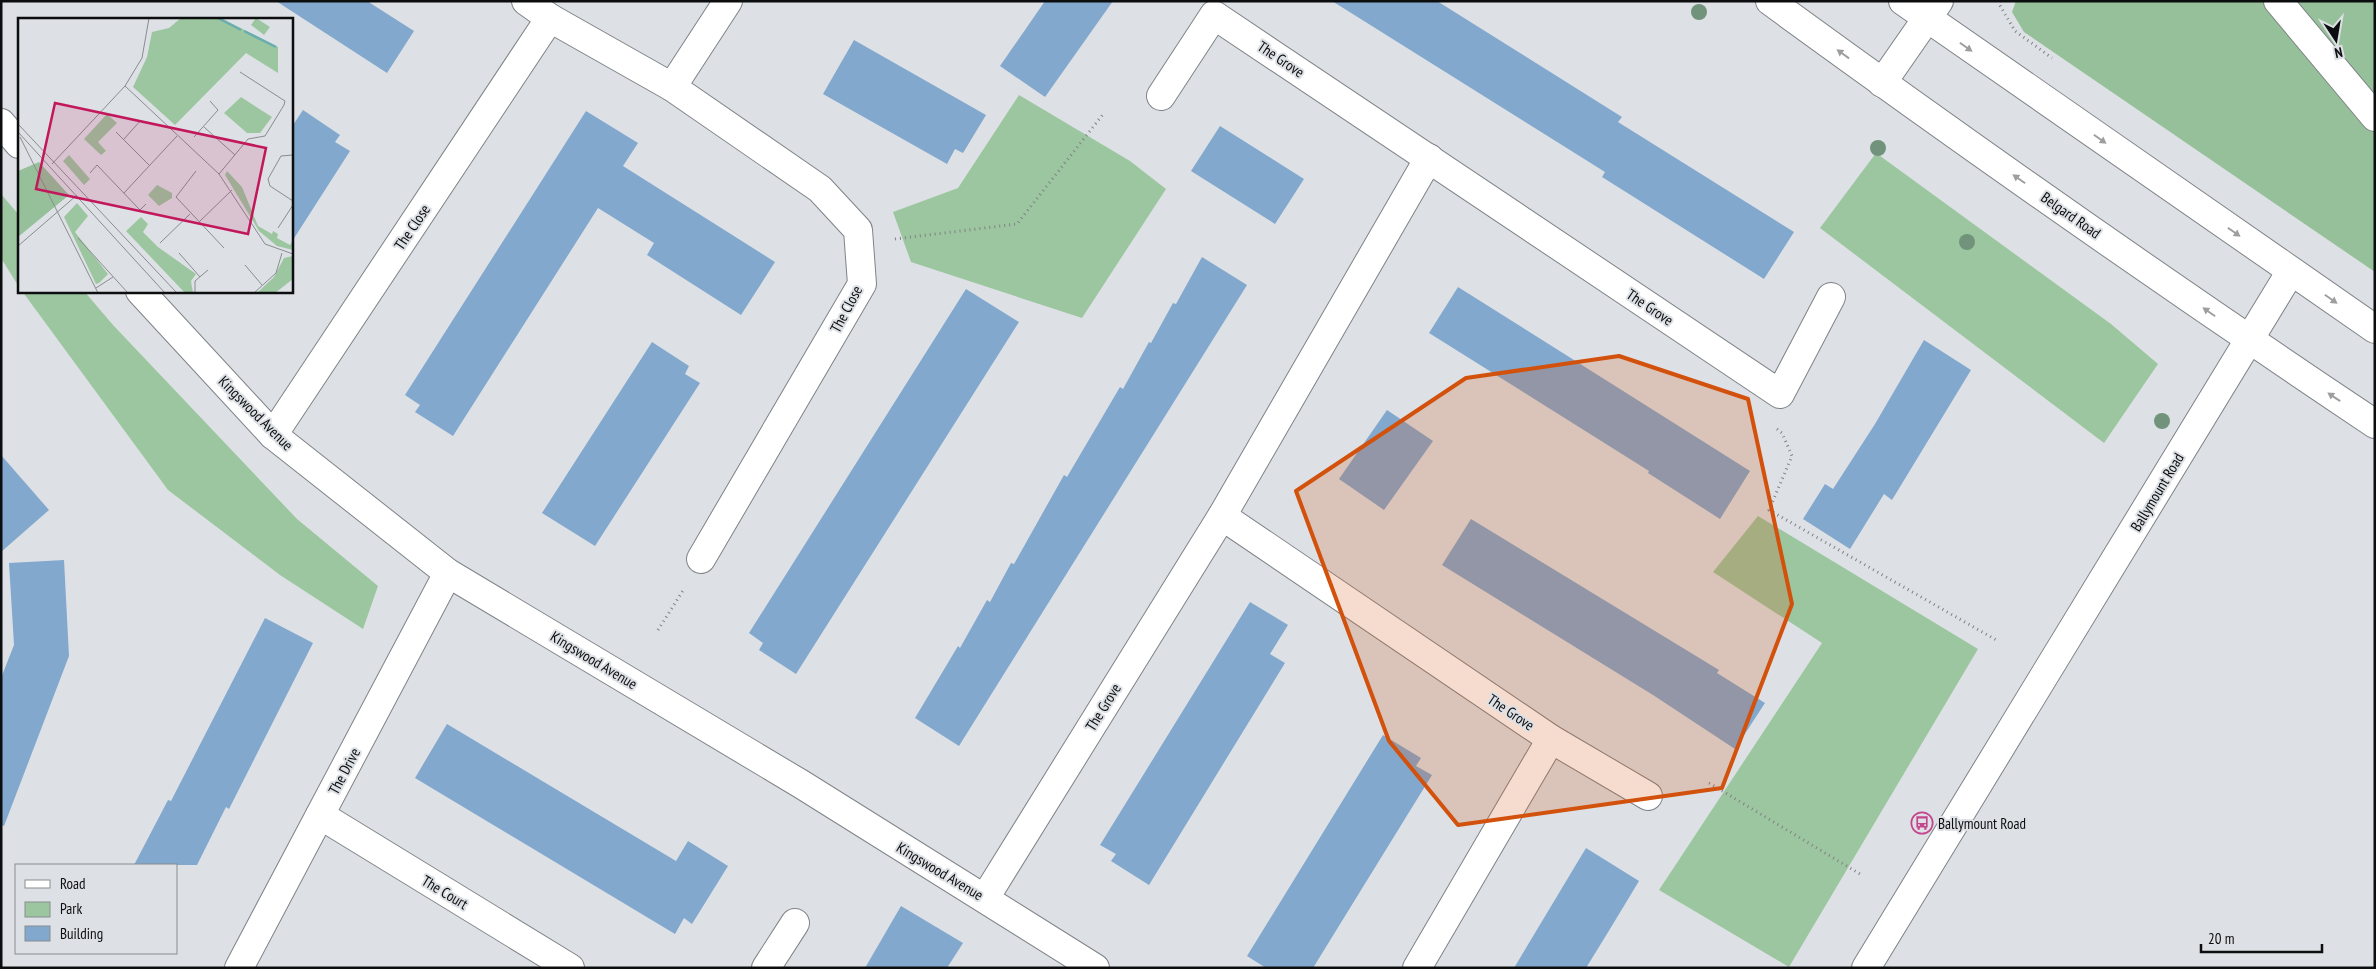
<svg xmlns="http://www.w3.org/2000/svg" width="2376" height="969" viewBox="0 0 2376 969" font-family="'PT Sans Narrow',sans-serif">
  <style>
    .green { fill: #9cc69f }
    .forest { fill: #96c099 }
    .building { fill: #82a8ce }
    .lines { fill: none; stroke-linecap: round; stroke-linejoin: round }
    .street-casing { stroke: #7f8387; stroke-width: 30 }
    .secondary-casing { stroke: #7f8387; stroke-width: 30 }
    .path { stroke: #808285; stroke-width: 3; stroke-dasharray: 1 4; stroke-linecap: butt }
    .street { stroke: #fff; stroke-width: 28 }
    .secondary { stroke: #fff; stroke-width: 28 }
    .tree { fill: #71937b }
    .oneway { fill: #9e9e9f }
    .marked { fill: #d2510c; fill-opacity: 0.2; stroke: #d2510c; stroke-width: 4; stroke-linejoin: round }
    .labels { text-anchor: middle; dominant-baseline: central; stroke-width: 4; stroke-linejoin: round; paint-order: stroke }
    .street-label { font-size: 15px; fill: #0c0d0f; stroke: #dde1e5 }
    .poi-label { font-size: 15px; fill: #0c0d0f; stroke: #dde1e5; text-anchor: start }
    .inset-river { fill: none; stroke: #69adb3; stroke-width: 2.5 }
    .inset-road { fill: none; stroke: #898c8f; stroke-width: 1 }
    .view { fill: #c2185b; fill-opacity: 0.15; stroke: #c2185b; stroke-width: 2.5 }
    .inset-edge { fill: none; stroke: #0c0d0f; stroke-width: 2.5 }
  </style>
  <rect width="100%" height="100%" fill="#dde1e5"/>
  <g class="green">
    <polygon points="1019,95 1130,161 1166,189 1082,318 911,262 893,212 958,188"/>
    <polygon points="1876,153 2111,324 2158,364 2104,443 1820,228"/>
    <polygon points="1,194 19,215 19,287 1,258"/>
    <polygon points="22,291 84,291 113,325 297,519 378,586 363,629 280,575 168,490"/>
    <polygon points="1758,516 1978,649 1789,967 1659,890 1822,643 1713,572"/>
  </g>
  <polygon class="forest" points="2016,1 2375,1 2375,272 2024,32 2012,12"/>
  <g class="building">
    <polygon points="276,1 367,1 414,31 387,73"/>
    <polygon points="1045,1 1113,1 1045,97 1000,66"/>
    <polygon points="1332,1 1437,1 1622,117 1618,122 1794,232 1764,279 1602,177 1605,172"/>
    <polygon points="854,40 986,115 963,153 955,149 947,164 823,94"/>
    <polygon points="303,110 340,135 335,142 350,151 291,243 291,128"/>
    <polygon points="586,111 638,143 623,166 775,262 741,315 647,255 654,243 598,208 453,436 415,412 420,405 405,395"/>
    <polygon points="1220,126 1304,179 1275,224 1191,171"/>
    <polygon points="1202,257 1247,285 959,746 915,718 958,646 960,648 987,600 990,602 1011,563 1014,564 1064,475 1067,477 1120,387 1123,389 1149,342 1151,343 1173,303 1176,304"/>
    <polygon points="1458,287 1750,471 1720,519 1648,473 1649,471 1429,333"/>
    <polygon points="966,289 1019,322 796,674 759,650 763,643 749,633"/>
    <polygon points="1924,340 1971,370 1892,500 1884,494 1850,549 1803,519 1825,484 1833,489 1875,424"/>
    <polygon points="652,342 689,366 685,374 700,383 595,546 542,513"/>
    <polygon points="1387,410 1433,441 1384,510 1339,479"/>
    <polygon points="1,455 49,510 1,552"/>
    <polygon points="1471,519 1719,670 1717,673 1765,703 1735,749 1653,695 1442,565"/>
    <polygon points="64,560 69,656 4,826 1,825 1,678 14,645 9,563"/>
    <polygon points="1250,602 1288,625 1270,654 1285,663 1149,885 1111,861 1116,854 1100,845"/>
    <polygon points="265,618 313,643 229,809 226,807 197,865 134,865 168,800 171,801"/>
    <polygon points="447,724 676,861 688,841 728,866 692,924 684,918 675,934 415,778"/>
    <polygon points="1383,735 1421,758 1416,766 1432,775 1313,968 1266,968 1247,956"/>
    <polygon points="1586,848 1639,881 1610,929 1586,968 1514,968"/>
    <polygon points="901,906 963,943 947,968 865,968"/>
  </g>
  <g class="lines">
    <g class="street-casing">
      <g id="street">
        <polyline points="526,1 550,18 672,87 820,189 858,230 862,284 701,559"/>
        <polyline points="2278,1 2375,117"/>
        <polyline points="672,87 728,1"/>
        <polyline points="1161,96 1214,15 1780,394 1831,297"/>
        <polyline points="1,123 19,144"/>
        <polyline points="140,291 273,435 448,573 801,784 1095,968"/>
        <polyline points="273,435 550,18"/>
        <polyline points="1222,516 1551,739 1648,796"/>
        <polyline points="320,815 570,968"/>
        <polyline points="985,898 1222,516 1429,158"/>
        <polyline points="239,968 448,573"/>
        <polyline points="766,968 795,923"/>
        <polyline points="1417,968 1551,739"/>
      </g>
    </g>
    <g class="secondary-casing">
      <g id="secondary">
        <path d="M 1770,1 C 1969,146 2170,287 2375,424"/>
        <polyline points="1903,1 2375,329"/>
        <polyline points="1882,83 1939,1"/>
        <polyline points="1866,968 2291,271"/>
      </g>
    </g>
    <g class="path">
      <polyline points="2000,1 1999,4 2015,31 2052,58"/>
      <polyline points="895,239 1017,224 1104,113"/>
      <polyline points="1777,429 1782,433 1792,456 1769,510 1998,641"/>
      <polyline points="658,630 684,589"/>
      <polyline points="1709,783 1860,874"/>
    </g>
    <use href="#street" class="street"/>
    <use href="#secondary" class="secondary"/>
  </g>
  <g class="tree">
    <circle cx="1699" cy="12" r="8"/>
    <circle cx="1878" cy="148" r="8"/>
    <circle cx="1967" cy="242" r="8"/>
    <circle cx="2162" cy="421" r="8"/>
  </g>
  <defs><path id="oneway-solid" d="M-6-.8H1V-3.2L6.5 0L1 3.2V.8H-6Z" transform="scale(1.25)"/></defs>
  <g class="oneway">
    <use href="#oneway-solid" transform="translate(1966 47) rotate(35)"/>
    <use href="#oneway-solid" transform="translate(1843 54) rotate(-144)"/>
    <use href="#oneway-solid" transform="translate(2100 139) rotate(35)"/>
    <use href="#oneway-solid" transform="translate(2019 179) rotate(-145)"/>
    <use href="#oneway-solid" transform="translate(2234 232) rotate(35)"/>
    <use href="#oneway-solid" transform="translate(2331 299) rotate(35)"/>
    <use href="#oneway-solid" transform="translate(2209 312) rotate(-145)"/>
    <use href="#oneway-solid" transform="translate(2334 397) rotate(-146)"/>
  </g>
  <path class="marked" d="M 1619,356 L 1748,399 L 1792,604 L 1722,788 L 1458,825 L 1389,741 L 1296,491 L 1466,378 Z"/>
  <defs>
    <g id="bus-ring" transform="scale(1.125)"><circle r="9.5" fill="#dde1e5" stroke="#c5448e" stroke-width="1.5"/><path d="M-5-6H5V4H4V6H2V4H-2V6H-4V4H-5ZM-3.5-4V0h7V-4ZM-3.5 1.2v1.5H-2V1.2ZM2 1.2v1.5H3.5V1.2Z" fill="#c5448e"/></g>
  </defs>
  <g fill-rule="evenodd">
    <use href="#bus-ring" x="1922" y="823"/>
  </g>
  <g class="labels">
    <g class="street-label">
      <text transform="translate(1281 59) rotate(34)">The Grove</text>
      <text transform="translate(2071 215) rotate(35)">Belgard Road</text>
      <text transform="translate(412 227) rotate(-56)">The Close</text>
      <text transform="translate(1650 307) rotate(34)">The Grove</text>
      <text transform="translate(846 309) rotate(-62)">The Close</text>
      <text transform="translate(256 413) rotate(45)">Kingswood Avenue</text>
      <text transform="translate(2157 492) rotate(-59)">Ballymount Road</text>
      <text transform="translate(594 660) rotate(31)">Kingswood Avenue</text>
      <text transform="translate(1103 707) rotate(-58)">The Grove</text>
      <text transform="translate(1511 712) rotate(34)">The Grove</text>
      <text transform="translate(344 771) rotate(-62)">The Drive</text>
      <text transform="translate(940 871) rotate(31)">Kingswood Avenue</text>
      <text transform="translate(445 892) rotate(31)">The Court</text>
    </g>
    <g class="poi-label">
      <text x="1938" y="823">Ballymount Road</text>
    </g>
  </g>
  <g transform="translate(18 18)">
    <rect width="275" height="275" fill="#dde1e5"/>
    <path d="M 163,0 L 203,0 L 260,29 L 260,55 L 228,35 L 157,107 L 115,69 L 129,39 L 134,14 L 151,10 ZM 238,0 L 252,9 L 246,17 L 233,7 ZM 223,79 L 254,99 L 242,115 L 229,115 L 206,95 ZM 89,96 L 99,105 L 80,124 L 88,133 L 83,137 L 66,121 ZM 51,137 L 72,161 L 66,167 L 45,143 ZM 209,153 L 224,169 L 240,208 L 254,216 L 255,213 L 260,216 L 259,220 L 272,227 L 275,222 L 275,232 L 259,228 L 241,213 L 207,157 ZM 139,167 L 154,175 L 154,180 L 141,188 L 130,177 ZM 59,185 L 70,198 L 57,214 L 90,256 L 81,265 L 78,266 L 46,199 ZM 123,199 L 130,206 L 125,214 L 140,229 L 178,256 L 173,263 L 175,275 L 167,275 L 108,213 ZM 275,238 L 275,261 L 257,275 L 239,275 L 256,259 L 266,240 Z" fill="#9cc69f"/>
    <path d="M 21,144 L 51,177 L 0,219 L 0,153 Z" fill="#96c099"/>
    <path class="inset-river" d="M 200,0 L 223,12M 226,13 L 258,29"/>
    <path class="inset-road" d="M 107,68 L 201,156 L 247,226 L 275,236M 0,106 L 159,275M 186,109 L 217,137M 0,114 L 147,275M 98,114 L 131,147M 2,119 L 80,275M 176,119 L 200,92 L 192,83M 106,121 L 123,102M 275,137 L 263,138 L 250,161 L 252,168 L 275,183M 34,146 L 107,68 L 124,40 L 131,0M 178,153 L 158,179 L 206,230M 72,155 L 79,147 L 122,192 L 128,186M 201,156 L 230,121 L 247,118 L 266,87 L 267,83 L 222,54M 106,175 L 159,118M 181,204 L 214,172M 260,210 L 275,187M 60,220 L 110,275M 142,225 L 172,196M 0,228 L 59,177M 161,235 L 182,259M 227,247 L 244,267M 78,270 L 95,259M 177,275 L 177,263 L 190,252M 236,275 L 258,255 L 264,235"/>
    <path class="view" d="M 37,85 L 248,130 L 230,216 L 18,171 Z"/>
    <rect width="275" height="275" class="inset-edge"/>
  </g>
  <rect width="2376" height="969" fill="none" stroke="#0c0d0f" stroke-width="5"/>
  <rect x="15" y="864" width="162" height="90" fill="#dde1e5" stroke="#898c8f"/>
  <rect x="25" y="880" width="25" height="8" fill="#ffffff" stroke="#898c8f"/>
  <text x="60" y="889" font-size="15" fill="#0c0d0f">Road</text>
  <rect x="25" y="902" width="25" height="15" fill="#9cc69f" stroke="#898c8f"/>
  <text x="60" y="914" font-size="15" fill="#0c0d0f">Park</text>
  <rect x="25" y="926" width="25" height="15" fill="#82a8ce" stroke="#898c8f"/>
  <text x="60" y="939" font-size="15" fill="#0c0d0f">Building</text>
  <g transform="translate(2336 40) rotate(168)" stroke="#dde1e5" stroke-width="4" paint-order="stroke">
  <path d="M0-4L9 19L0 12L-9 19Z" fill="#0c0d0f"/>
  <text y="-8" font-size="14" font-weight="bold" text-anchor="middle" fill="#0c0d0f">N</text>
  </g>
  <path d="M2201 944v8h121v-8" fill="none" stroke="#0c0d0f" stroke-width="2.5"/>
  <text x="2208" y="944" font-size="15" fill="#0c0d0f" stroke="#dde1e5" stroke-width="4" paint-order="stroke">20 m</text>
</svg>
